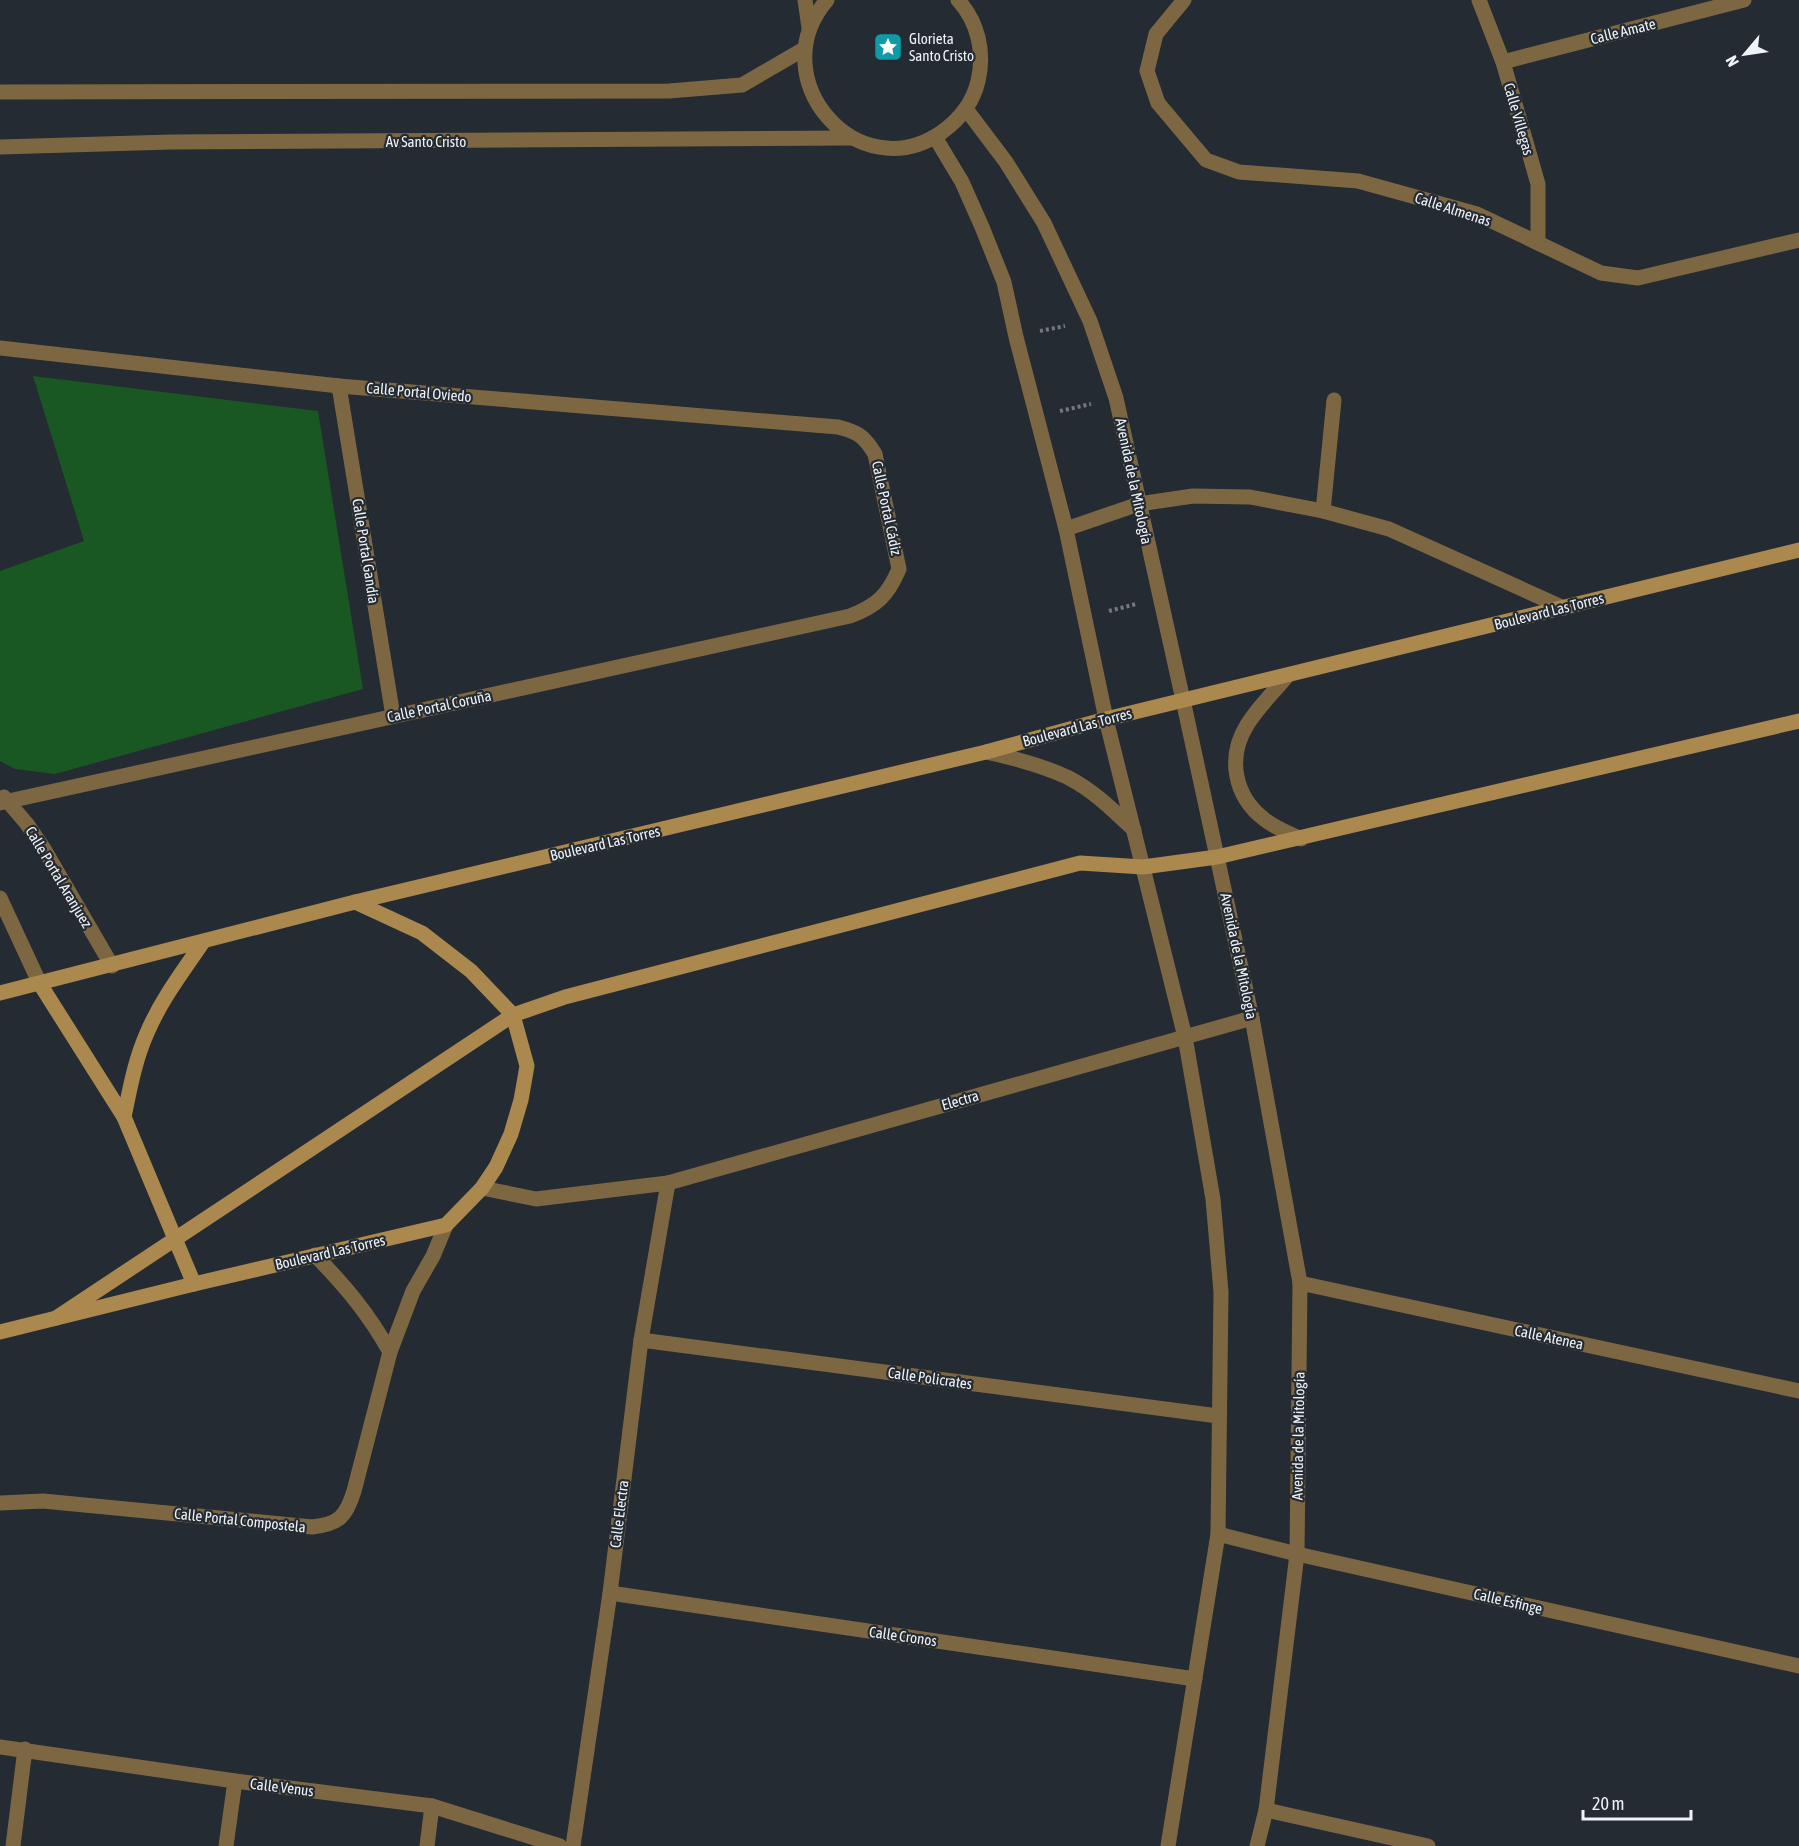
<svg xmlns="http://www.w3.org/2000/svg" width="1799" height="1846" viewBox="0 0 1799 1846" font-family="'Asap Condensed',sans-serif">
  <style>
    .green { fill: #195723 }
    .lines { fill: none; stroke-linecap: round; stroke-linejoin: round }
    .path { stroke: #73797f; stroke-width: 4; stroke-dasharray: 3 3; stroke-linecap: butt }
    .minor { stroke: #7d6743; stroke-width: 15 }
    .tertiary { stroke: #7d6743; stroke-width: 15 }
    .secondary { stroke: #ab884e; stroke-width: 15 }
    .labels { text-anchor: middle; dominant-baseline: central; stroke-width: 4.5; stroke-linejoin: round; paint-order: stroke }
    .street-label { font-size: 15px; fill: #eef3f7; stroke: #252b32 }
    .poi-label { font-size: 15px; fill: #eef3f7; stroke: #252b32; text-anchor: start }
  </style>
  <rect width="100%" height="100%" fill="#252b32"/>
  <polygon class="green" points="33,376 318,411 363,689 55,774 15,769 0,761 0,571 84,541"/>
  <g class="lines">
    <g class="path">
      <polyline points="1040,331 1065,326"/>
      <polyline points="1060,411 1091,404"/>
      <polyline points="1109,611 1136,604"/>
    </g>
    <g class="minor">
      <polyline points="805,0 809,28"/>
      <path d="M 827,0 C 760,78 858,191 942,132 C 960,119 973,103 978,81 C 985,52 978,22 958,0"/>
      <polyline points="1184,0 1156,34 1147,71 1158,103 1206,160 1239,172 1358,181 1477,214 1601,273 1638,278 1799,240"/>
      <polyline points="1479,0 1503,62 1538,184 1538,243"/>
      <polyline points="1503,62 1744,0"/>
      <polyline points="0,92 669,91 742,85 804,49"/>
      <polyline points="966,109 1006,162 1044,223 1090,321 1116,398 1183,700"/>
      <polyline points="935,137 962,182 982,227 1004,282 1016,337 1066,529 1106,719"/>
      <polyline points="0,147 171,142 852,138"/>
      <path d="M 0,348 L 339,386 L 838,427 C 858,432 864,436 875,454 L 899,569 C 888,595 877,606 850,616 L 0,803"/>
      <polyline points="339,386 393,716"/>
      <polyline points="1323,511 1334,400"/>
      <polyline points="1066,529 1139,504 1193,496 1250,497 1323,511 1389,529 1564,608"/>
      <path d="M 986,752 C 1014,758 1041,765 1067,777 C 1093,790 1114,811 1134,830"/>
      <polyline points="4,797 27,824 44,849 112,966"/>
      <polyline points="0,898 40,984"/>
      <polyline points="482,1188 536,1199 668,1183 1252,1018"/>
      <path d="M 315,1255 C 346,1287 368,1313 390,1352"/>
      <polyline points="1300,1283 1799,1391"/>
      <polyline points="641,1340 1218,1416"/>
      <path d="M 0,1503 L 43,1501 L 312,1527 C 339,1524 346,1517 354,1491 L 390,1352 L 413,1291 L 433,1256 L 446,1225"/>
      <polyline points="1218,1534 1297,1554 1799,1666"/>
      <polyline points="610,1593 1195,1679"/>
      <polyline points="0,1747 235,1781 432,1806 560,1846"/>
      <polyline points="1266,1810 1428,1846"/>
      <polyline points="13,1846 25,1749"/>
      <polyline points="226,1846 235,1781"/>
      <polyline points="427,1846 432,1806"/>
      <polyline points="573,1846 610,1593 641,1340 668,1183"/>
    </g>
    <g class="tertiary">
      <path d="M 1288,675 C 1275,691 1258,707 1247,725 C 1227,757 1234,796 1264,819 C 1275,828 1289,833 1301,839"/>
      <polyline points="1183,700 1252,1018 1300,1283 1297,1554 1266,1810 1257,1846"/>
      <polyline points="1106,719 1185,1037 1213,1199 1221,1292 1218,1534 1168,1846"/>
    </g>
    <g class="secondary">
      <polyline points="40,984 124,1117 194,1284"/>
      <polyline points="0,993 355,902 986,752 1106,719 1799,550"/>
      <path d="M 124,1117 C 130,1088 135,1060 147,1033 C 161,1000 183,971 203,942"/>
      <polyline points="56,1318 513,1015 565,997 1080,863 1143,867 1217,857 1799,721"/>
      <polyline points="0,1332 194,1284 446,1225 482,1188 496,1167 511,1134 521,1100 527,1066 513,1015 471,971 422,933 355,902"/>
    </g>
  </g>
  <defs>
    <g id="sight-square" transform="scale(1.5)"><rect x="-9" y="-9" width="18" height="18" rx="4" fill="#0f9aa8" stroke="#252b32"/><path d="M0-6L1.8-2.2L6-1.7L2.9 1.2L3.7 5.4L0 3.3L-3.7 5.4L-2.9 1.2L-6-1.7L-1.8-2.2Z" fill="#fff"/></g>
  </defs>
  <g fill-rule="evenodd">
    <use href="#sight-square" x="888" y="47"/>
  </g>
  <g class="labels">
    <g class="street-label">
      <text transform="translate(1623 31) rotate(-14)">Calle Amate</text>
      <text transform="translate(1519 119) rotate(74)">Calle Villegas</text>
      <text x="426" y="141">Av Santo Cristo</text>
      <text transform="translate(1453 209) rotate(18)">Calle Almenas</text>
      <text transform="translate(419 392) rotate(5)">Calle Portal Oviedo</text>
      <text transform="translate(1134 481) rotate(78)">Avenida de la Mitología</text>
      <text transform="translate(887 508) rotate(78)">Calle Portal Cádiz</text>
      <text transform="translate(366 551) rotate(81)">Calle Portal Gandía</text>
      <text transform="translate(1549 611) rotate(-14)">Boulevard Las Torres</text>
      <text transform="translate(439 706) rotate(-12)">Calle Portal Coruña</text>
      <text transform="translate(1077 727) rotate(-15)">Boulevard Las Torres</text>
      <text transform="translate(605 843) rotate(-13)">Boulevard Las Torres</text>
      <text transform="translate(59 877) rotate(59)">Calle Portal Aranjuez</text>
      <text transform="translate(1239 956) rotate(78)">Avenida de la Mitología</text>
      <text transform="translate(960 1100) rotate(-16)">Electra</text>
      <text transform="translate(330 1252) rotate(-13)">Boulevard Las Torres</text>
      <text transform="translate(1549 1337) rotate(12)">Calle Atenea</text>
      <text transform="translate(930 1378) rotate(8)">Calle Policrates</text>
      <text transform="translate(1298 1436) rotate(-89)">Avenida de la Mitología</text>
      <text transform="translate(619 1514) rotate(-83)">Calle Electra</text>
      <text transform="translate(240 1520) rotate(6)">Calle Portal Compostela</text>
      <text transform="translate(1508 1601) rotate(13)">Calle Esfinge</text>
      <text transform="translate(903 1636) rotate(8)">Calle Cronos</text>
      <text transform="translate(282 1787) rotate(7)">Calle Venus</text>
    </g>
    <g class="poi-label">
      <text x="909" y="38">Glorieta<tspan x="909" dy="17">Santo Cristo</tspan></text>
    </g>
  </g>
  <g transform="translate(1745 54) rotate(241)" stroke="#252b32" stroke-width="4.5" paint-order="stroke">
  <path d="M0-4.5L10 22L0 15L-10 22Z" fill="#eef3f7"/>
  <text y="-9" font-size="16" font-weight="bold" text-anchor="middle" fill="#eef3f7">N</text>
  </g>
  <path d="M1583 1810v9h108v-9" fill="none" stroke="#eef3f7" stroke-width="3"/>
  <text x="1592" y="1810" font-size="18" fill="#eef3f7" stroke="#252b32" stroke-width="4.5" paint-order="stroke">20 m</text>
</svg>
